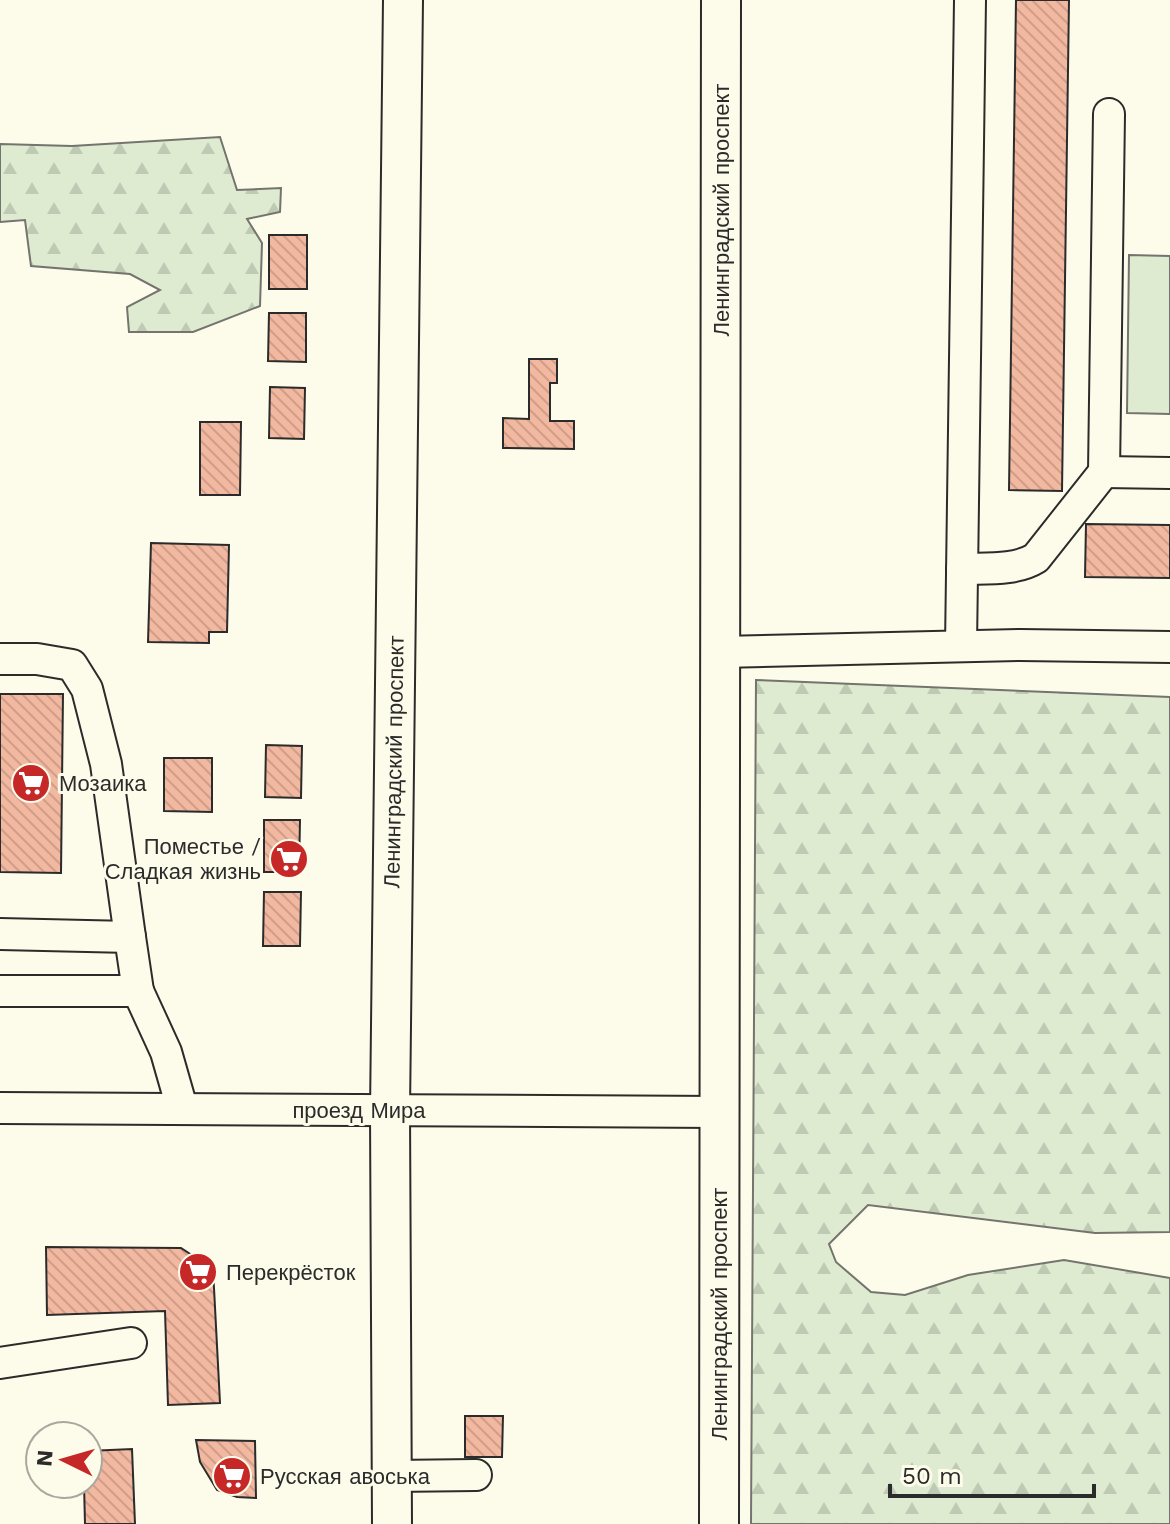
<svg xmlns="http://www.w3.org/2000/svg" width="1170" height="1524" viewBox="0 0 1170 1524" font-family="'Work Sans',sans-serif">
  <style>
    .green { fill: #deebd1; stroke: #74746e; stroke-width: 2 }
    .forest { fill: url(#forest-firs); stroke: #74746e; stroke-width: 2 }
    .building { fill: url(#building-back-hatch); stroke: #2b2b2b; stroke-width: 2 }
    .lines { fill: none; stroke-linecap: round; stroke-linejoin: round }
    .minor-casing { stroke: #2b2b2b; stroke-width: 34 }
    .major-casing { stroke: #2b2b2b; stroke-width: 42 }
    .minor { stroke: #fdfbea; stroke-width: 30 }
    .major { stroke: #fdfbea; stroke-width: 38 }
    .labels { text-anchor: middle; dominant-baseline: central; stroke-width: 6; stroke-linejoin: round; paint-order: stroke }
    .street-label { font-size: 22px; fill: #2b2b2b; stroke: #fdfbea }
    .poi-label { font-size: 22px; fill: #2b2b2b; stroke: #fdfbea; text-anchor: start }
  </style>
  <defs>
    <pattern id="forest-firs" width="22" height="20" patternUnits="userSpaceOnUse" patternTransform="scale(2)"><rect width="22" height="20" fill="#deebd1"/><path d="M5 1l3.5 6h-7zM16 11l3.5 6h-7z" fill="#bfcab4"/></pattern>
    <pattern id="building-back-hatch" width="6" height="6" patternUnits="userSpaceOnUse" patternTransform="scale(2)"><rect width="6" height="6" fill="#f2b8a0"/><path d="M-1 5l2 2M0 0l6 6M5-1l2 2" fill="none" stroke="#d09e8a"/></pattern>
  </defs>
  <rect width="100%" height="100%" fill="#fdfbea"/>
  <polygon class="green" points="1129,255 1170,256 1170,414 1127,413"/>
  <g class="forest">
    <polygon points="220,137 237,190 281,188 280,212 247,219 262,243 260,306 193,332 129,332 127,307 160,290 130,274 31,266 25,220 0,222 0,144 72,146"/>
    <polygon points="756,680 1170,697 1170,1232 1095,1233 868,1205 829,1244 836,1262 871,1292 905,1295 968,1275 1064,1260 1170,1278 1170,1524 751,1524"/>
  </g>
  <g class="building">
    <polygon points="1016,0 1069,0 1062,491 1009,490"/>
    <rect x="269" y="235" width="38" height="54"/>
    <polygon points="269,313 306,313 306,362 268,361"/>
    <polygon points="529,359 557,359 557,383 550,383 550,421 574,421 574,449 503,448 503,418 529,419"/>
    <polygon points="270,387 305,388 304,439 269,438"/>
    <polygon points="200,422 241,422 240,495 200,495"/>
    <polygon points="1086,524 1170,525 1170,578 1085,577"/>
    <polygon points="151,543 229,545 227,632 209,632 209,643 148,642"/>
    <polygon points="0,694 63,694 61,873 0,872"/>
    <polygon points="266,745 302,746 301,798 265,797"/>
    <polygon points="164,758 212,758 212,812 164,811"/>
    <polygon points="264,820 300,820 299,872 264,872"/>
    <polygon points="264,892 301,892 300,946 263,946"/>
    <polygon points="46,1247 181,1248 213,1269 220,1403 168,1405 165,1311 47,1315"/>
    <polygon points="465,1416 503,1416 502,1457 465,1457"/>
    <polygon points="196,1440 255,1441 256,1498 237,1497 217,1490 200,1462"/>
    <polygon points="132,1449 135,1524 85,1524 84,1484 88,1484 88,1451"/>
  </g>
  <g class="lines">
    <g class="minor-casing">
      <g id="minor">
        <polyline points="1104,472 1170,473"/>
        <path d="M 962,569 C 986,568 1015,571 1036,558 L 1104,472 L 1109,114"/>
        <polyline points="961,646 970,0"/>
        <polyline points="720,652 1020,645 1170,647"/>
        <polyline points="0,659 37,659 72,665 87,689 106,764 130,937"/>
        <polyline points="0,934 130,937 138,991"/>
        <polyline points="0,991 138,991 166,1052 182,1108"/>
        <polyline points="0,1108 719,1112"/>
        <polyline points="0,1363 131,1343"/>
        <polyline points="392,1476 476,1475"/>
      </g>
    </g>
    <g class="major-casing">
      <g id="major">
        <polyline points="392,1524 390,1111 403,0"/>
        <polyline points="719,1524 721,0"/>
      </g>
    </g>
    <use href="#minor" class="minor"/>
    <use href="#major" class="major"/>
  </g>
  <defs>
    <g id="supermarket-disc" transform="scale(2)"><circle r="9.5" fill="#c62828" stroke="#fdfbea"/><path d="M-6-5.5h2.5l.6 2H6L4.5 2H-2.5L-4.4-4H-6ZM-1.5 3.2a1.3 1.3 0 1 0 .1 0ZM3 3.2a1.3 1.3 0 1 0 .1 0Z" fill="#fff"/></g>
  </defs>
  <g fill-rule="evenodd">
    <use href="#supermarket-disc" x="31" y="783"/>
    <use href="#supermarket-disc" x="289" y="859"/>
    <use href="#supermarket-disc" x="198" y="1272"/>
    <use href="#supermarket-disc" x="232" y="1476"/>
  </g>
  <g class="labels">
    <g class="street-label">
      <text transform="translate(721 210) rotate(-90)">Ленинградский проспект</text>
      <text transform="translate(394 762) rotate(-89)">Ленинградский проспект</text>
      <text x="359" y="1110">проезд Мира</text>
      <text transform="translate(719 1314) rotate(-90)">Ленинградский проспект</text>
    </g>
    <g class="poi-label">
      <text x="59" y="783">Мозаика</text>
      <text x="261" y="846" text-anchor="end">Поместье /<tspan x="261" dy="25">Сладкая жизнь</tspan></text>
      <text x="226" y="1272">Перекрёсток</text>
      <text x="260" y="1476">Русская авоська</text>
    </g>
  </g>
  <g transform="translate(64 1460) rotate(275)"><circle r="38" fill="#fdfbea" stroke="#a9a89e" stroke-width="2"/>
  <path d="M0-6L14 30L0 20L-14 30Z" fill="#c62828"/>
  <text y="-12" font-size="22" font-weight="bold" text-anchor="middle" fill="#2b2b2b">N</text>
  </g>
  <path d="M890 1484v12h204v-12" fill="none" stroke="#2b2b2b" stroke-width="4"/>
  <text x="902" y="1484" font-size="24" fill="#2b2b2b" stroke="#fdfbea" stroke-width="6" paint-order="stroke">50 m</text>
</svg>
